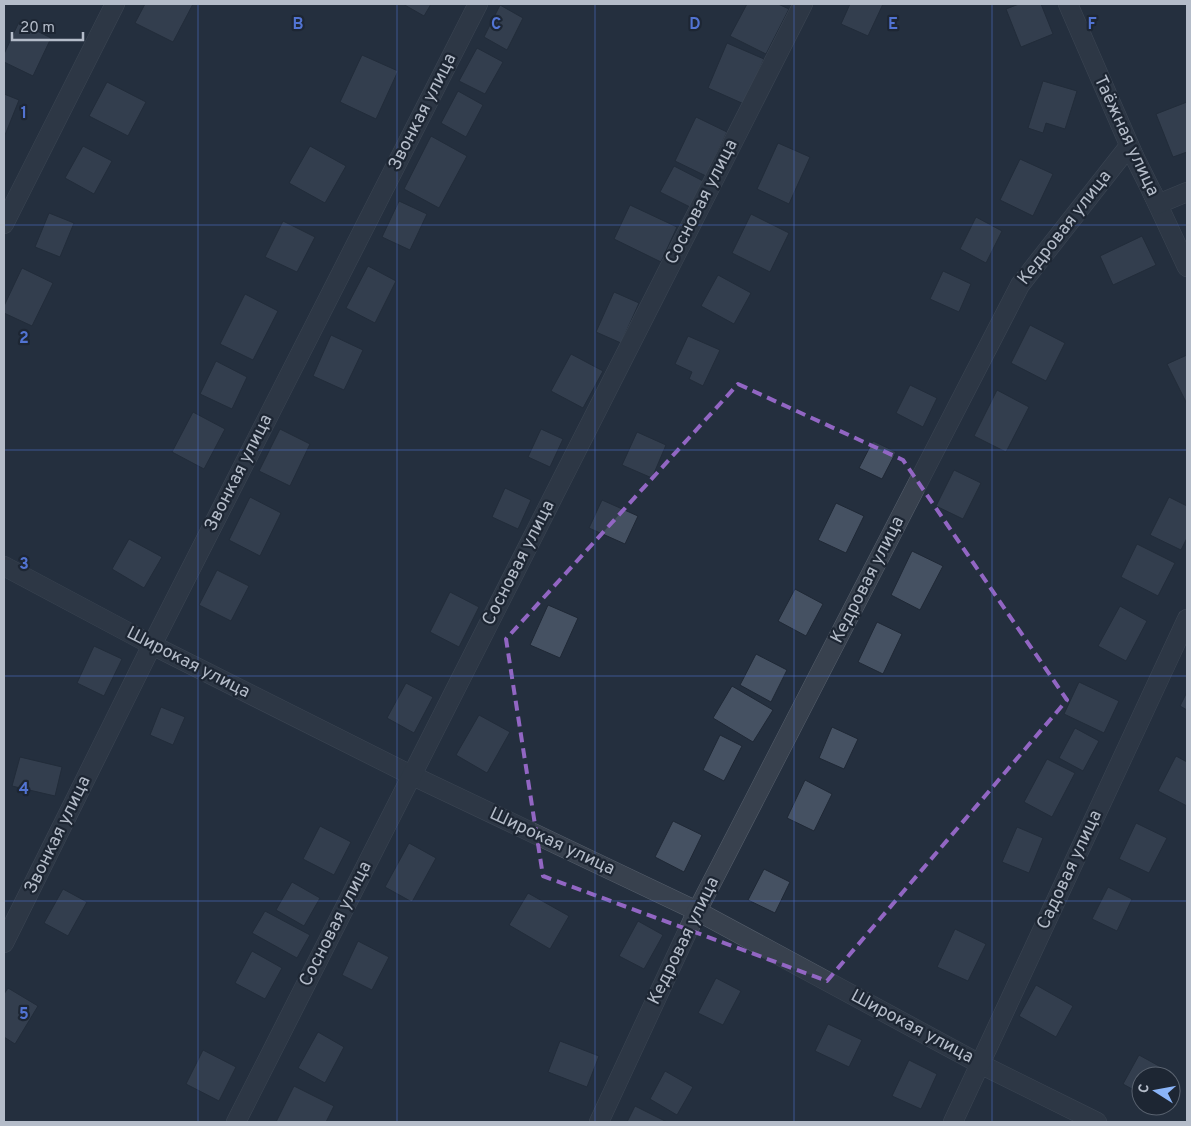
<svg xmlns="http://www.w3.org/2000/svg" width="1191" height="1126" viewBox="0 0 1191 1126" font-family="Overpass,sans-serif">
  <style>
    .building { fill: #455162; stroke: #1f2835 }
    .lines { fill: none; stroke-linecap: round; stroke-linejoin: round }
    .minor-casing { stroke: #565f6c; stroke-width: 20 }
    .minor { stroke: #38414e; stroke-width: 19 }
    .marked { fill: none; stroke: #9266c3; stroke-width: 4; stroke-dasharray: 10 6; stroke-linejoin: round }
    .grid { fill: none; stroke: #5274d3; stroke-width: 1; stroke-opacity: 0.55 }
    .labels { text-anchor: middle; dominant-baseline: central; stroke-width: 4.5; stroke-linejoin: round; paint-order: stroke }
    .street-label { font-size: 18px; fill: #b4bcc9; stroke: #1d2633 }
    .grid-label { font-size: 16px; text-anchor: middle; font-weight: bold; fill: #5274d3; stroke: #1d2633; stroke-width: 4.5; stroke-linejoin: round; paint-order: stroke }
  </style>
  <rect width="100%" height="100%" fill="#242f3e"/>
  <g class="building">
    <polygon points="145,4 193,4 173,42 135,23"/>
    <polygon points="403,4 431,4 424,16"/>
    <polygon points="747,4 778,4 789,9 766,54 730,36"/>
    <polygon points="850,4 883,4 868,36 841,24"/>
    <polygon points="1019,4 1041,4 1053,34 1021,47 1006,9"/>
    <polygon points="500,5 523,18 507,50 484,37"/>
    <polygon points="19,22 51,38 33,76 4,62 4,54"/>
    <polygon points="727,43 764,59 744,104 708,88"/>
    <polygon points="477,48 503,62 485,94 459,81"/>
    <polygon points="362,55 398,71 376,119 340,102"/>
    <polygon points="1043,81 1077,91 1065,129 1046,123 1043,133 1028,128"/>
    <polygon points="107,82 146,102 128,136 89,116"/>
    <polygon points="458,91 483,105 466,137 441,123"/>
    <polygon points="4,94 19,100 5,135 4,134"/>
    <polygon points="1187,102 1187,152 1173,157 1156,114"/>
    <polygon points="696,117 727,132 706,176 675,161"/>
    <polygon points="431,136 467,156 439,208 404,189"/>
    <polygon points="778,143 810,157 789,204 757,189"/>
    <polygon points="83,146 112,161 94,194 65,178"/>
    <polygon points="310,146 346,166 325,203 289,183"/>
    <polygon points="1020,159 1053,174 1033,216 1000,200"/>
    <polygon points="674,166 703,181 690,207 660,192"/>
    <polygon points="399,201 427,214 410,250 382,237"/>
    <polygon points="630,205 677,227 661,262 614,239"/>
    <polygon points="49,213 74,223 60,257 35,247"/>
    <polygon points="751,214 789,233 770,272 732,253"/>
    <polygon points="976,217 1002,231 986,263 960,249"/>
    <polygon points="283,221 315,237 297,272 265,257"/>
    <polygon points="1142,236 1156,265 1113,285 1100,256"/>
    <polygon points="368,266 396,281 375,323 346,308"/>
    <polygon points="22,268 53,283 32,326 4,313 4,306"/>
    <polygon points="943,271 971,284 959,312 930,299"/>
    <polygon points="718,275 751,293 734,324 701,306"/>
    <polygon points="614,292 639,303 621,343 596,332"/>
    <polygon points="245,294 278,311 253,360 220,344"/>
    <polygon points="1030,325 1065,343 1046,381 1011,363"/>
    <polygon points="331,335 363,350 344,390 313,376"/>
    <polygon points="688,336 720,350 703,386 689,379 692,372 675,364"/>
    <polygon points="571,354 603,371 583,408 551,391"/>
    <polygon points="1187,355 1187,404 1167,364"/>
    <polygon points="216,361 247,377 232,409 200,394"/>
    <polygon points="910,385 937,398 923,427 896,413"/>
    <polygon points="997,390 1029,407 1006,452 974,436"/>
    <polygon points="193,412 225,429 204,469 172,452"/>
    <polygon points="280,429 310,444 290,486 259,471"/>
    <polygon points="541,429 563,439 550,467 528,457"/>
    <polygon points="637,432 666,445 652,478 622,465"/>
    <polygon points="873,441 896,452 882,479 859,468"/>
    <polygon points="954,470 981,483 963,519 936,506"/>
    <polygon points="505,488 531,500 518,529 492,517"/>
    <polygon points="250,497 281,513 260,556 229,540"/>
    <polygon points="1169,497 1187,506 1187,538 1181,550 1150,535"/>
    <polygon points="602,500 638,516 625,544 589,528"/>
    <polygon points="836,503 864,516 846,553 818,540"/>
    <polygon points="129,539 162,557 144,588 112,569"/>
    <polygon points="1137,544 1175,563 1158,596 1121,577"/>
    <polygon points="912,551 943,566 920,610 891,595"/>
    <polygon points="217,570 249,586 231,621 199,605"/>
    <polygon points="795,589 823,604 806,636 778,621"/>
    <polygon points="450,592 479,607 459,647 430,632"/>
    <polygon points="548,605 578,618 560,658 530,645"/>
    <polygon points="1120,606 1147,621 1126,661 1098,646"/>
    <polygon points="877,622 902,634 883,674 858,662"/>
    <polygon points="94,646 122,659 104,696 77,683"/>
    <polygon points="756,654 787,670 771,702 740,685"/>
    <polygon points="1079,682 1119,701 1104,733 1064,714"/>
    <polygon points="406,683 433,697 414,733 387,718"/>
    <polygon points="732,686 773,710 753,742 713,718"/>
    <polygon points="1187,692 1187,710 1180,706"/>
    <polygon points="161,707 185,717 173,745 150,735"/>
    <polygon points="479,715 510,732 487,773 456,755"/>
    <polygon points="832,727 858,739 844,769 819,758"/>
    <polygon points="1075,728 1099,741 1083,771 1059,758"/>
    <polygon points="720,735 742,746 724,781 703,770"/>
    <polygon points="1176,756 1187,762 1187,806 1158,791"/>
    <polygon points="20,757 62,767 55,796 12,786"/>
    <polygon points="1047,759 1075,773 1052,817 1024,802"/>
    <polygon points="805,780 832,794 814,831 787,818"/>
    <polygon points="673,821 702,835 684,872 655,857"/>
    <polygon points="1136,823 1167,838 1149,873 1119,859"/>
    <polygon points="320,826 351,842 334,875 303,859"/>
    <polygon points="1017,827 1043,838 1029,873 1002,862"/>
    <polygon points="409,843 436,858 412,902 385,887"/>
    <polygon points="764,869 790,882 775,913 748,900"/>
    <polygon points="292,882 320,898 304,926 276,910"/>
    <polygon points="1108,887 1132,899 1117,931 1092,919"/>
    <polygon points="63,889 87,902 68,936 44,923"/>
    <polygon points="528,893 569,916 550,949 509,925"/>
    <polygon points="265,911 310,935 297,958 252,933"/>
    <polygon points="638,921 663,935 644,969 619,956"/>
    <polygon points="955,929 986,944 968,981 937,967"/>
    <polygon points="358,941 389,957 372,990 342,975"/>
    <polygon points="252,951 282,968 265,999 235,983"/>
    <polygon points="716,978 741,991 723,1025 698,1013"/>
    <polygon points="1036,985 1073,1006 1056,1037 1019,1016"/>
    <polygon points="8,988 38,1006 15,1044 4,1037 4,994"/>
    <polygon points="828,1024 862,1040 849,1067 815,1051"/>
    <polygon points="318,1032 344,1047 325,1083 298,1068"/>
    <polygon points="560,1041 599,1056 587,1087 548,1072"/>
    <polygon points="203,1050 236,1067 219,1101 186,1084"/>
    <polygon points="1139,1055 1170,1072 1167,1076 1141,1076 1141,1094 1123,1084"/>
    <polygon points="909,1060 937,1074 921,1109 892,1096"/>
    <polygon points="665,1071 693,1087 677,1115 650,1099"/>
    <polygon points="294,1086 334,1106 326,1122 276,1122"/>
    <polygon points="635,1106 667,1122 627,1122"/>
  </g>
  <g class="lines">
    <g class="minor-casing">
      <g id="minor">
        <polyline points="1068,4 1134,156"/>
        <polyline points="1152,192 1187,267"/>
        <polyline points="4,224 115,4"/>
        <polyline points="4,566 152,645 411,775 697,911 980,1064 1097,1122"/>
        <polyline points="4,943 152,645 478,4"/>
        <polyline points="236,1122 803,4"/>
        <polyline points="599,1122 697,911 1020,285 1129,146 1158,204 1187,192"/>
        <polyline points="953,1122 1187,619"/>
      </g>
    </g>
    <use href="#minor" class="minor"/>
  </g>
  <path d="M0 0H1191V1126H0ZM 738,384 L 903,460 L 1067,700 L 827,981 L 543,876 L 506,639 Z" fill="#242f3e" fill-opacity=".55" fill-rule="evenodd"/>
  <path class="marked" d="M 738,384 L 903,460 L 1067,700 L 827,981 L 543,876 L 506,639 Z"/>
  <path class="grid" d="M 198,4 L 198,1122M 397,4 L 397,1122M 595,4 L 595,1122M 794,4 L 794,1122M 992,4 L 992,1122M 4,225 L 1187,225M 4,450 L 1187,450M 4,676 L 1187,676M 4,901 L 1187,901"/>
  <g class="labels">
    <g class="street-label">
      <text transform="translate(423 112) rotate(-63)">Звонкая улица</text>
      <text transform="translate(1126 136) rotate(65)">Таёжная улица</text>
      <text transform="translate(702 202) rotate(-63)">Сосновая улица</text>
      <text transform="translate(1065 228) rotate(-52)">Кедровая улица</text>
      <text transform="translate(239 473) rotate(-63)">Звонкая улица</text>
      <text transform="translate(519 563) rotate(-63)">Сосновая улица</text>
      <text transform="translate(868 580) rotate(-63)">Кедровая улица</text>
      <text transform="translate(188 663) rotate(27)">Широкая улица</text>
      <text transform="translate(58 835) rotate(-64)">Звонкая улица</text>
      <text transform="translate(552 842) rotate(25)">Широкая улица</text>
      <text transform="translate(1070 870) rotate(-65)">Садовая улица</text>
      <text transform="translate(336 924) rotate(-63)">Сосновая улица</text>
      <text transform="translate(684 941) rotate(-64)">Кедровая улица</text>
      <text transform="translate(912 1027) rotate(28)">Широкая улица</text>
    </g>
  </g>
  <g class="grid-label">
    <text x="298" y="29">B</text>
    <text x="496" y="29">C</text>
    <text x="695" y="29">D</text>
    <text x="893" y="29">E</text>
    <text x="1092" y="29">F</text>
    <text x="24" y="118">1</text>
    <text x="24" y="343">2</text>
    <text x="24" y="569">3</text>
    <text x="24" y="794">4</text>
    <text x="24" y="1019">5</text>
  </g>
  <rect width="1191" height="1126" fill="none" stroke="#b4bcc9" stroke-width="10"/>
  <g transform="translate(1156 1091) rotate(281)"><circle r="24" fill="#1d2633" stroke="#59626f"/>
  <path d="M0-4L9 19L0 12L-9 19Z" fill="#8ab4f8"/>
  <text y="-8" font-size="14" font-weight="bold" text-anchor="middle" fill="#b4bcc9">С</text>
  </g>
  <path d="M12 32v8h71v-8" fill="none" stroke="#b4bcc9" stroke-width="2.5"/>
  <text x="20" y="32" font-size="15" fill="#b4bcc9" stroke="#1d2633" stroke-width="4" paint-order="stroke">20 m</text>
</svg>
